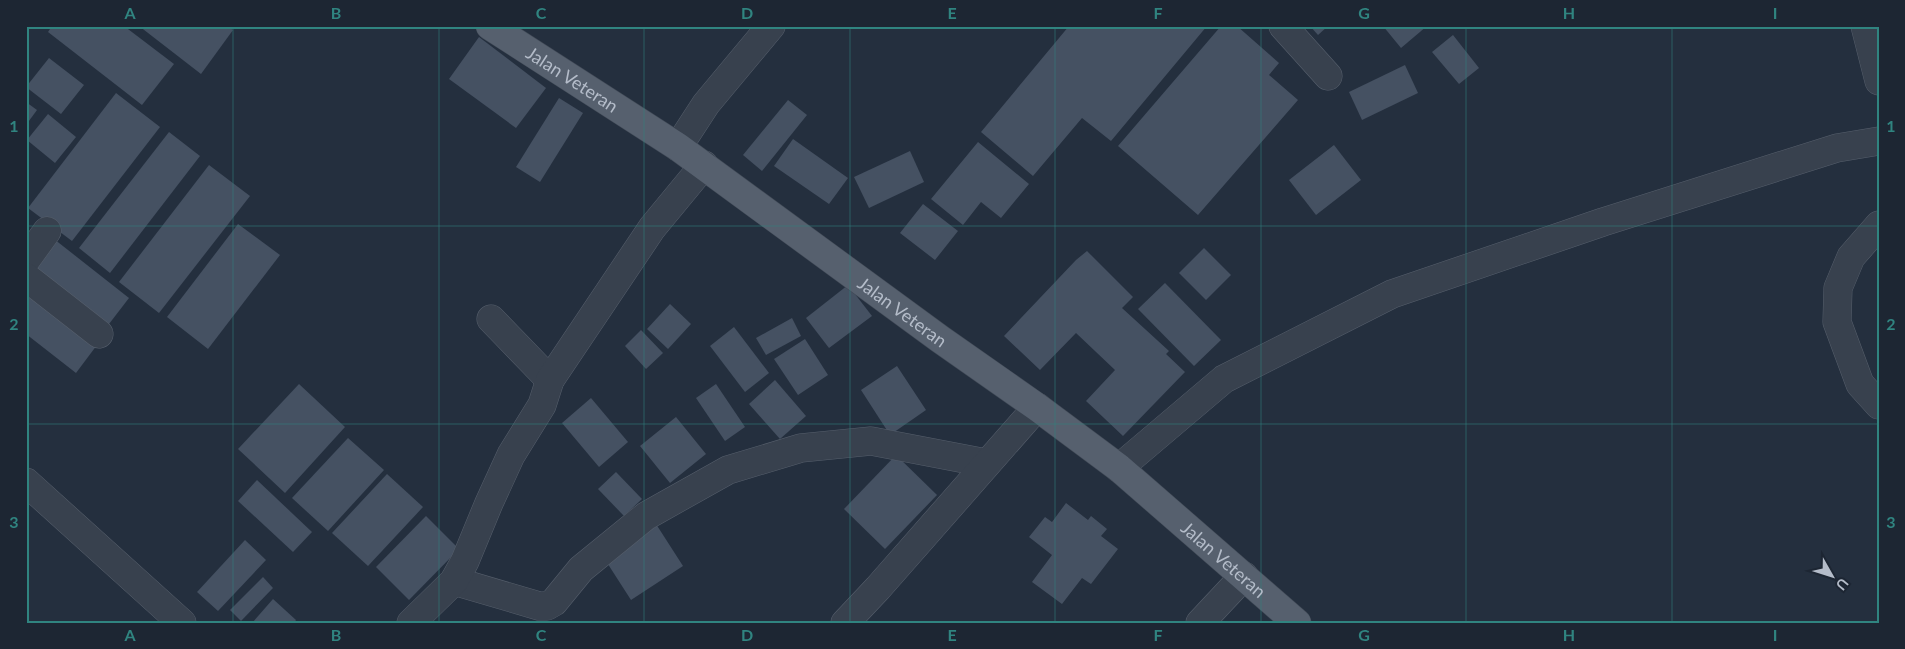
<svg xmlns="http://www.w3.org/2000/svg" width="1905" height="649" viewBox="0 0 1905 649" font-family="Lato,sans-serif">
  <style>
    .building { fill: #455162 }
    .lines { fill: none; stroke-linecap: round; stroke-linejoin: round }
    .minor-casing { stroke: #565f6c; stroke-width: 29 }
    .major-casing { stroke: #414a57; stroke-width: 29 }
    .minor { stroke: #38414e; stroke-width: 28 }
    .major { stroke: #56606e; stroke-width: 28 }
    .grid { fill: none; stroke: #308480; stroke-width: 1; stroke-opacity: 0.55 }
    .labels { text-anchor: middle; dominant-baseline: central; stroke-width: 4.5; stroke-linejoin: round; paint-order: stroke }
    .street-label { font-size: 18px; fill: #b4bcc9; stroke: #1d2633 }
    .neatline { fill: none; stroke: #308480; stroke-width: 2 }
    .grid-label { font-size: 16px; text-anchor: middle; font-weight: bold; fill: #308480 }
  </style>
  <rect width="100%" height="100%" fill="#242f3e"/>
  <g class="building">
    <polygon points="52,26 124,26 174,64 142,105 48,32"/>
    <polygon points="139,26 227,26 233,30 201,74"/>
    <polygon points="1069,26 1207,26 1111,141 1082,118 1033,176 981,132"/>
    <polygon points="1221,26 1237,26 1279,63 1269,75 1298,100 1198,215 1118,146"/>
    <polygon points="1310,26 1328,26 1318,35"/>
    <polygon points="1383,26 1427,26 1401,48"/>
    <polygon points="1453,35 1479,68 1459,84 1432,52"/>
    <polygon points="479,37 546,88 516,128 449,79"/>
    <polygon points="49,58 84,85 61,114 26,87"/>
    <polygon points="1405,65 1418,93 1362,120 1349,92"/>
    <polygon points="116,93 160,127 72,241 28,208"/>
    <polygon points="559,98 583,113 540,182 516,167"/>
    <polygon points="788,100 807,115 762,171 743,155"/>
    <polygon points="26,102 37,110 26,125"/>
    <polygon points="48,114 76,137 55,163 27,140"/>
    <polygon points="169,132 200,156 110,273 79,248"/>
    <polygon points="793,139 848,178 829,204 774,166"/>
    <polygon points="978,142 1029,184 1001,218 981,202 963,225 931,199"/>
    <polygon points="1334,145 1361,180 1316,215 1289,180"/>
    <polygon points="910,151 924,182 869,208 854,177"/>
    <polygon points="209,165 250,196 159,313 119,282"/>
    <polygon points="923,204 958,231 935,260 900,233"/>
    <polygon points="238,224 280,255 208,349 167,317"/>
    <polygon points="54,239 129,298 109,324 34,266"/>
    <polygon points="1204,248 1231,275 1206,300 1179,273"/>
    <polygon points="1087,251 1133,297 1122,308 1169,351 1166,354 1185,372 1123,436 1086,401 1115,370 1076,333 1040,370 1004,336 1076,260"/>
    <polygon points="1165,283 1221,340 1194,366 1138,309"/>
    <polygon points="848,285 872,316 829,348 806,318"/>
    <polygon points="26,290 97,345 76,373 26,334"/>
    <polygon points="670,304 691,324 668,349 647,329"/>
    <polygon points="792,318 801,336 766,355 756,338"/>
    <polygon points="734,327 769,373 745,392 710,346"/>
    <polygon points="641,330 663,353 646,369 625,346"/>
    <polygon points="805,339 828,375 798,395 774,359"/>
    <polygon points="897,366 926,410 890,435 861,390"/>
    <polygon points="775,380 806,416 780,439 749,404"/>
    <polygon points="299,384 345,427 285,493 238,449"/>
    <polygon points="716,384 745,427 725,441 696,398"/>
    <polygon points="591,398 628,442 599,467 562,423"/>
    <polygon points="676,417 706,454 670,483 640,446"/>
    <polygon points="348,438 384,470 328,531 292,498"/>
    <polygon points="896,455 937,495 885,549 844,509"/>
    <polygon points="616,472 642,499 624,516 598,489"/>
    <polygon points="387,474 423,507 368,566 332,533"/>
    <polygon points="257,480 312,532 293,552 238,501"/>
    <polygon points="1066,503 1088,520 1091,516 1107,529 1101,536 1118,549 1091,584 1082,578 1062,604 1032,582 1052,555 1029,537 1045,517 1052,522"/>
    <polygon points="426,516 459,549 409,600 376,567"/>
    <polygon points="656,524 683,566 631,600 604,558"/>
    <polygon points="245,540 266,560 218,611 197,592"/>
    <polygon points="263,577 273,588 241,621 230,610"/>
    <polygon points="273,599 296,620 294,623 252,623"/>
  </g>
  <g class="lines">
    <g class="minor-casing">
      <g id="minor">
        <polyline points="1283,26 1328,76"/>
        <polyline points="1865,26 1879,81"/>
        <polyline points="678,147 706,104 771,26"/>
        <polyline points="1879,225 1851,257 1838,288 1837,322 1860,384 1879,405"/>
        <polyline points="26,260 47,231"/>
        <polyline points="26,277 99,334"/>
        <polyline points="491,319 550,380"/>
        <polyline points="1119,468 1224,379 1392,294 1603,222 1837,148 1879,141"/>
        <polyline points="26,482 182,623"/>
        <polyline points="454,581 539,606 547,606 554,602 581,569 646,516 728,470 801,448 871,441 986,463"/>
        <polyline points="411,623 454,581 465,561 489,503 511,455 542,405 550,380 652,228 704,165"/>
        <polyline points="845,623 878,588 1037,407"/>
        <polyline points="1200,623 1244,576"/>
      </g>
    </g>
    <g class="major-casing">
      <g id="major">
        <path id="s1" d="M 490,26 L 678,147 L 940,339 L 1037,407 L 1119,468 L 1297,623"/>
      </g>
    </g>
    <use href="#minor" class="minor"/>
    <use href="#major" class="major"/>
  </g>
  <path class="grid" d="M 233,26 L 233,623M 439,26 L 439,623M 644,26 L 644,623M 850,26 L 850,623M 1055,26 L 1055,623M 1261,26 L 1261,623M 1466,26 L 1466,623M 1672,26 L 1672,623M 26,226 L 1879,226M 26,424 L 1879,424"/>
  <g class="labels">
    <g class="street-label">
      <text stroke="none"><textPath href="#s1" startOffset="98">Jalan Veteran</textPath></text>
      <text stroke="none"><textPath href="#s1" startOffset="502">Jalan Veteran</textPath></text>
      <text stroke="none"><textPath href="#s1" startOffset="908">Jalan Veteran</textPath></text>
    </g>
  </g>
  <rect width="1905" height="649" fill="none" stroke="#1d2633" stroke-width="55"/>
  <g transform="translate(1832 576) rotate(129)" stroke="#1d2633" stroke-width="4" paint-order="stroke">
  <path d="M0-4L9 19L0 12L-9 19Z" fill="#b4bcc9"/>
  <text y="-8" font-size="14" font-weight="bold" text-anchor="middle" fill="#b4bcc9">U</text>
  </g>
  <rect x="28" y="28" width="1850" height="594" class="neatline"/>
  <g class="grid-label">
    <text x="130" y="19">A</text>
    <text x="336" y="19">B</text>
    <text x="541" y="19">C</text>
    <text x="747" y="19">D</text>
    <text x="952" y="19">E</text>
    <text x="1158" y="19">F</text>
    <text x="1364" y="19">G</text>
    <text x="1569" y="19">H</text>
    <text x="1775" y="19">I</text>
    <text x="14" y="132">1</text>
    <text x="1891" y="132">1</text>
    <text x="14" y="330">2</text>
    <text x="1891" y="330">2</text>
    <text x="14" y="528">3</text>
    <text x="1891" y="528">3</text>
    <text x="130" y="641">A</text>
    <text x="336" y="641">B</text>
    <text x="541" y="641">C</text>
    <text x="747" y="641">D</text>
    <text x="952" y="641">E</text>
    <text x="1158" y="641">F</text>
    <text x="1364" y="641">G</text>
    <text x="1569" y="641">H</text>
    <text x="1775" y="641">I</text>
  </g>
</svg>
